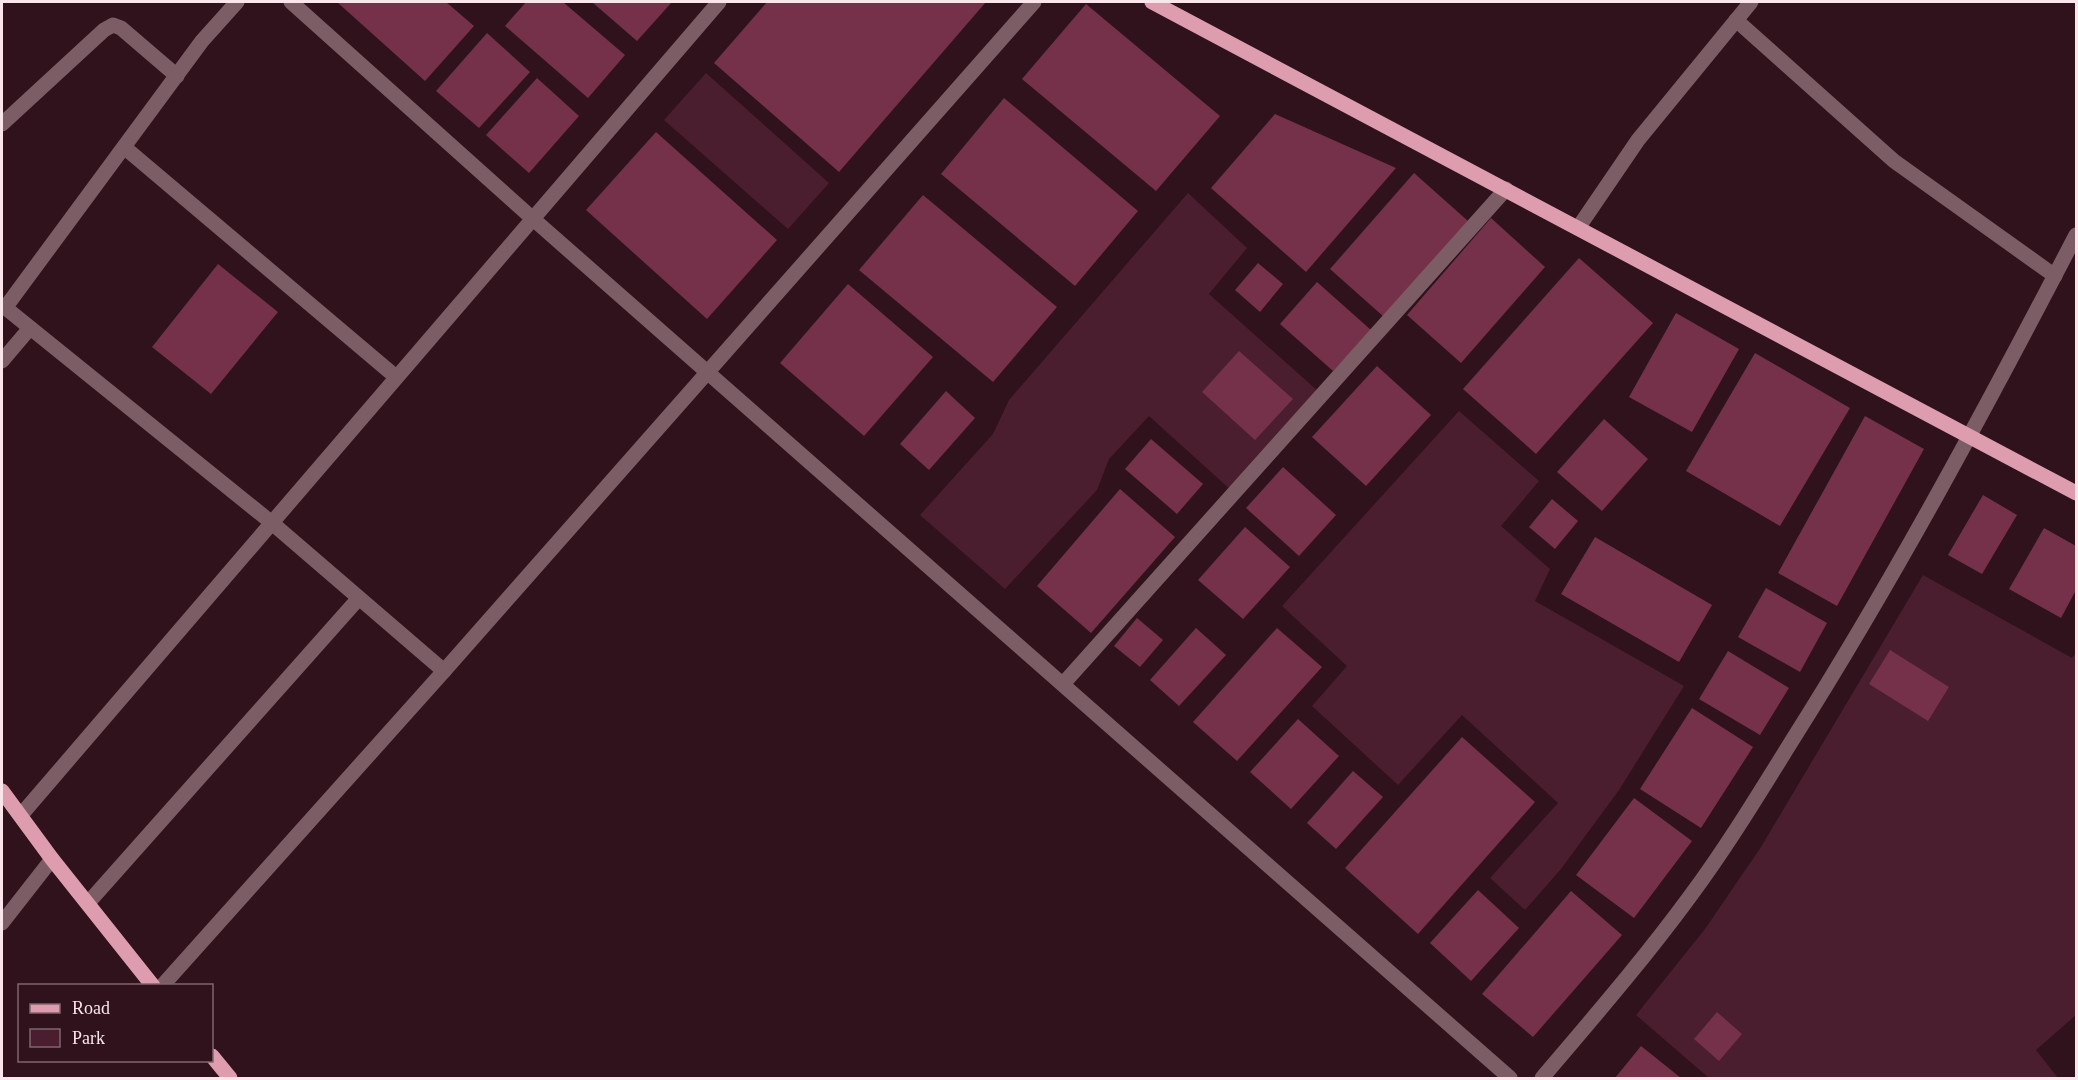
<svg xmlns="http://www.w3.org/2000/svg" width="2078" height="1080" viewBox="0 0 2078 1080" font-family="'Times New Roman',serif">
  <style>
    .green { fill: #4a1e2e }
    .building { fill: #743149 }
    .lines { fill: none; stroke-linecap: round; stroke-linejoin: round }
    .minor { stroke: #7c5c65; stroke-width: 15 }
    .major { stroke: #de9caf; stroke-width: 15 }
  </style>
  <rect width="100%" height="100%" fill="#2f121c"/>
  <g class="green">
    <polygon points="706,73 829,183 788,229 664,120"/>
    <polygon points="1188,193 1247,248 1209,294 1319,392 1232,491 1149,416 1109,459 1097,490 1005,589 920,515 993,434 1009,400"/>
    <polygon points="1459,411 1539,481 1501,526 1550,569 1535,601 1684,686 1619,790 1561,869 1525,910 1490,878 1558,803 1462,715 1398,785 1312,706 1347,666 1282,606"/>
    <polygon points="1923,575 2072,658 2076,653 2076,1015 2036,1050 2058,1078 1709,1078 1636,1015 1705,929 1761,847"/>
  </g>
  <g class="building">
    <polygon points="337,2 446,2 474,26 425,81"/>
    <polygon points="526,2 563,2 625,55 588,98 505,26"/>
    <polygon points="592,2 672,2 637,41"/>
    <polygon points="767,2 986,2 839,172 714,63"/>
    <polygon points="1086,4 1220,116 1156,191 1022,79"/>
    <polygon points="487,33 530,72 479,128 436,91"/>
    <polygon points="537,78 579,116 529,173 486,135"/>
    <polygon points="1004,98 1138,211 1075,286 941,174"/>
    <polygon points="1275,114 1396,168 1306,272 1211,188"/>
    <polygon points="656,132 777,240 707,319 586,210"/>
    <polygon points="1414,173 1468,221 1384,317 1330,269"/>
    <polygon points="923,195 1057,307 993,382 859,270"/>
    <polygon points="1491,218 1545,267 1461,363 1407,315"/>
    <polygon points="1579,258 1653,323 1536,454 1463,389"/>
    <polygon points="1258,263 1283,284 1260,312 1235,290"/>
    <polygon points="218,264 278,312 211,394 152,347"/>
    <polygon points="1317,282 1371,330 1333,371 1280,324"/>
    <polygon points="848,284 933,357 864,436 780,363"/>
    <polygon points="1676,313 1739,349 1692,432 1629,397"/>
    <polygon points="1239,351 1293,399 1255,440 1202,392"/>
    <polygon points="1755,353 1850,408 1780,526 1686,471"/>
    <polygon points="1377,366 1431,415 1366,486 1312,437"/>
    <polygon points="946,391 975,418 929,470 900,444"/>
    <polygon points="1865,416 1924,449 1837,606 1778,573"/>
    <polygon points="1604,419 1648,459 1602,511 1557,472"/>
    <polygon points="1151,439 1203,484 1177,514 1125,469"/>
    <polygon points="1283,467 1336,515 1299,556 1246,508"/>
    <polygon points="1120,489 1175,537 1091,633 1037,586"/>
    <polygon points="1983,495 2017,515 1982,574 1948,555"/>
    <polygon points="1552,499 1578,521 1555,549 1529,527"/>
    <polygon points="1245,527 1290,567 1243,619 1198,580"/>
    <polygon points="2044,528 2076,546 2076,590 2061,618 2009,589"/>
    <polygon points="1595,537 1712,605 1679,662 1561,594"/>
    <polygon points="1766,588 1827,623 1800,672 1738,637"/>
    <polygon points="1137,618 1163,640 1140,667 1114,646"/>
    <polygon points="1196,628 1226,655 1179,706 1150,680"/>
    <polygon points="1277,628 1322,667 1237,761 1193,722"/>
    <polygon points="1890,650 1949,687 1928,721 1869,684"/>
    <polygon points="1728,651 1789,688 1760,735 1699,699"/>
    <polygon points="1692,708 1753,747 1701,828 1640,789"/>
    <polygon points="1298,719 1339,756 1291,809 1250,772"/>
    <polygon points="1462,737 1535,802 1418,934 1345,868"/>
    <polygon points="1353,771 1383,797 1336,849 1307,823"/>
    <polygon points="1634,798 1692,841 1634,918 1576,875"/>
    <polygon points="1478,890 1519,928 1471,981 1430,943"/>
    <polygon points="1571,891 1622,935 1533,1037 1482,994"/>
    <polygon points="1717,1012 1742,1034 1719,1061 1694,1039"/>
    <polygon points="1641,1046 1681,1078 1615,1078"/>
  </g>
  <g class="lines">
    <g class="minor">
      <polyline points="291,2 532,218 1510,1078"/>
      <polyline points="1736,20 1894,161 2055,276"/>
      <polyline points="2,124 104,30 113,25 121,28 177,76"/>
      <polyline points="124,147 396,377"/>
      <polyline points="1578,228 1638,140 1751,2"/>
      <polyline points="2,305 272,523 444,671"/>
      <polyline points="5,308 202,41 237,2"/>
      <polyline points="2,361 30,328"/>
      <polyline points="1063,684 1506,189"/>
      <polyline points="21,815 719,2"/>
      <polyline points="88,903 359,598"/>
      <polyline points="2,923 52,859"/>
      <polyline points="162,986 444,671 1034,2"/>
      <path d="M 1542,1078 C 1593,1018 1645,958 1691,895 C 1728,845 1760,792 1793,739 C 1896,576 1987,406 2076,235"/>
    </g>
    <g class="major">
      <polyline points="1152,2 2076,493"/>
      <polyline points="2,791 52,859 153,986"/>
      <polyline points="212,1056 230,1078"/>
    </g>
  </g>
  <rect width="2078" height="1080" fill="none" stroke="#fae5ea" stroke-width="6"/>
  <rect x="18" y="984" width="195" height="78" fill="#2f121c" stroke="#80666e" stroke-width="1.5"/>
  <rect x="30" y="1004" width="30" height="9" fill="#de9caf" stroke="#80666e" stroke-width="1.5"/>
  <text x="72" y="1014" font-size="18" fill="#fae5ea">Road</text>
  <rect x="30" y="1029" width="30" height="18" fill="#4a1e2e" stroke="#80666e" stroke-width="1.5"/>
  <text x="72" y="1044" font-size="18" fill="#fae5ea">Park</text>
</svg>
